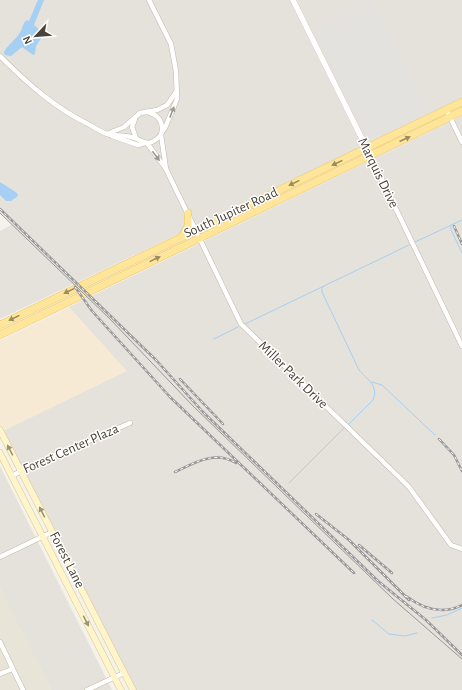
<svg xmlns="http://www.w3.org/2000/svg" width="462" height="690" viewBox="0 0 462 690" font-family="'Alegreya Sans',sans-serif">
  <style>
    .residential { fill: #e9e4d8 }
    .commercial { fill: #f7ead5 }
    .industrial { fill: #e5e1db }
    .parking { fill: #e4e2de }
    .water { fill: #a5d0f3 }
    .lines { fill: none; stroke-linecap: round; stroke-linejoin: round }
    .stream { stroke: #a5d0f3; stroke-width: 1 }
    .minor-casing { stroke: #c1baac; stroke-width: 5.5 }
    .tertiary-casing { stroke: #c1baac; stroke-width: 6 }
    .secondary-casing { stroke: #d7c898; stroke-width: 7 }
    .primary-casing { stroke: #e8c565; stroke-width: 8 }
    .minor { stroke: #fff; stroke-width: 4.5 }
    .tertiary { stroke: #fff; stroke-width: 5.5 }
    .secondary { stroke: #fff4ca; stroke-width: 6 }
    .primary { stroke: #ffe599; stroke-width: 7 }
    .tram { stroke: #989898; stroke-width: 1 }
    .rail-casing { stroke: #989898; stroke-width: 2.5 }
    .rail { stroke: #fff; stroke-width: 1; stroke-dasharray: 3; stroke-linecap: butt }
    .oneway { fill: #9b9891 }
    .oneway2 { fill: #9b8c63 }
    .oneway3 { fill: #9b9379 }
    .labels { text-anchor: middle; dominant-baseline: central; stroke-width: 3; stroke-linejoin: round; paint-order: stroke }
    .street-label { font-size: 14px; fill: #4a4337; stroke: #fff }
  </style>
  <rect width="100%" height="100%" fill="#f5f2ea"/>
  <polygon class="residential" points="0,586 51,690 0,690"/>
  <polygon class="commercial" points="69,307 128,371 3,431 0,425 0,341"/>
  <g class="industrial">
    <polygon points="0,0 462,0 462,99 0,319 0,231 13,224 0,211"/>
    <polygon points="462,116 462,690 133,690 3,431 127,371 69,307"/>
    <polygon points="0,466 112,690 51,690 0,587"/>
  </g>
  <polygon class="parking" points="374,3 426,111 368,139 315,31"/>
  <g class="water">
    <path d="M 38,0 L 44,0 L 34,25 L 44,34 L 36,46 L 35,54 L 33,55 L 22,47 L 11,56 L 5,55 L 4,52 C 8,45 15,40 19,34 C 23,29 22,23 27,20 L 29,21 Z"/>
    <polygon points="0,182 17,193 18,196 11,201 6,201 0,195"/>
  </g>
  <g class="lines">
    <g class="stream">
      <polyline points="451,226 451,230 462,253"/>
      <polyline points="415,242 462,220"/>
      <path d="M 324,286 L 322,288 L 322,292 L 359,370 C 367,379 379,386 373,400 L 349,424"/>
      <polyline points="245,324 409,245"/>
      <polyline points="214,339 238,327"/>
      <polyline points="372,382 382,385 435,435"/>
      <polyline points="289,483 344,428"/>
      <polyline points="432,618 447,615 462,608"/>
      <polyline points="372,620 389,634 405,636 417,633"/>
    </g>
    <g class="minor-casing">
      <g id="minor">
        <polyline points="149,0 171,44 176,71 177,99 165,128 162,132"/>
        <path d="M 0,56 C 27,83 56,109 90,125 C 95,128 101,132 107,134 C 114,136 123,135 131,137 C 145,140 146,150 161,135 C 165,123 158,114 147,112"/>
        <polyline points="446,109 462,142"/>
        <polyline points="135,119 132,127 136,138"/>
        <polyline points="107,134 124,127 140,113 157,110 167,105 176,92"/>
        <polyline points="161,135 166,169"/>
        <polyline points="112,136 138,145 145,143"/>
        <polyline points="147,143 166,169 241,324 402,480 409,487 451,545 462,549"/>
        <polyline points="370,155 462,346"/>
        <polyline points="12,476 28,467 130,423"/>
        <polyline points="0,557 52,532"/>
        <polyline points="0,642 23,690"/>
        <polyline points="0,674 12,669"/>
        <polyline points="87,690 124,673"/>
      </g>
    </g>
    <g class="tertiary-casing">
      <polyline id="tertiary" points="293,0 370,155"/>
    </g>
    <g class="secondary-casing">
      <g id="secondary">
        <polyline points="0,430 133,690"/>
        <polyline points="0,453 121,690"/>
      </g>
    </g>
    <g class="primary-casing">
      <g id="primary">
        <polyline points="182,237 188,226 188,213"/>
        <polyline points="0,325 462,102"/>
        <polyline points="0,335 462,111"/>
      </g>
    </g>
    <use href="#minor" class="minor"/>
    <use href="#tertiary" class="tertiary"/>
    <use href="#secondary" class="secondary"/>
    <use href="#primary" class="primary"/>
    <polyline class="tram" points="0,213 109,318 193,406 393,599 462,659"/>
    <g class="rail-casing">
      <g id="rail">
        <polyline points="0,209 156,360 203,412 378,581 426,620 462,655"/>
        <polyline points="454,226 462,244"/>
        <polyline points="75,287 92,311 170,397 354,573"/>
        <polyline points="180,379 223,424"/>
        <polyline points="439,439 454,455 462,471"/>
        <path d="M 175,472 C 194,463 215,450 236,463"/>
        <polyline points="316,514 349,540 409,600"/>
        <polyline points="359,545 392,573"/>
        <path d="M 406,596 C 423,609 442,615 462,605"/>
      </g>
    </g>
    <use href="#rail" class="rail"/>
  </g>
  <defs><path id="oneway-solid" d="M-6-.8H1V-3.2L6.5 0L1 3.2V.8H-6Z"/></defs>
  <g class="oneway">
    <use href="#oneway-solid" transform="translate(172 112) rotate(-69)"/>
    <use href="#oneway-solid" transform="translate(156 156) rotate(53)"/>
  </g>
  <g class="oneway2">
    <use href="#oneway-solid" transform="translate(405 139) rotate(-25)"/>
    <use href="#oneway-solid" transform="translate(337 163) rotate(154)"/>
    <use href="#oneway-solid" transform="translate(294 183) rotate(154)"/>
    <use href="#oneway-solid" transform="translate(155 259) rotate(-26)"/>
    <use href="#oneway-solid" transform="translate(69 291) rotate(154)"/>
    <use href="#oneway-solid" transform="translate(14 318) rotate(154)"/>
  </g>
  <g class="oneway3">
    <use href="#oneway-solid" transform="translate(10 450) rotate(-117)"/>
    <use href="#oneway-solid" transform="translate(42 512) rotate(-117)"/>
    <use href="#oneway-solid" transform="translate(86 621) rotate(63)"/>
  </g>
  <g class="labels">
    <g class="street-label">
      <text transform="translate(378 173) rotate(64)">Marquis Drive</text>
      <text transform="translate(231 213) rotate(-25)">South Jupiter Road</text>
      <text transform="translate(293 375) rotate(44)">Miller Park Drive</text>
      <text transform="translate(71 449) rotate(-24)">Forest Center Plaza</text>
      <text transform="translate(67 560) rotate(63)">Forest Lane</text>
    </g>
  </g>
  <g transform="translate(36 36) rotate(244)" stroke="#ffffff" stroke-width="3" paint-order="stroke">
  <path d="M0-3L7 15L0 10L-7 15Z" fill="#4a4337"/>
  <text y="-6" font-size="11" font-weight="bold" text-anchor="middle" fill="#4a4337">N</text>
  </g>
</svg>
